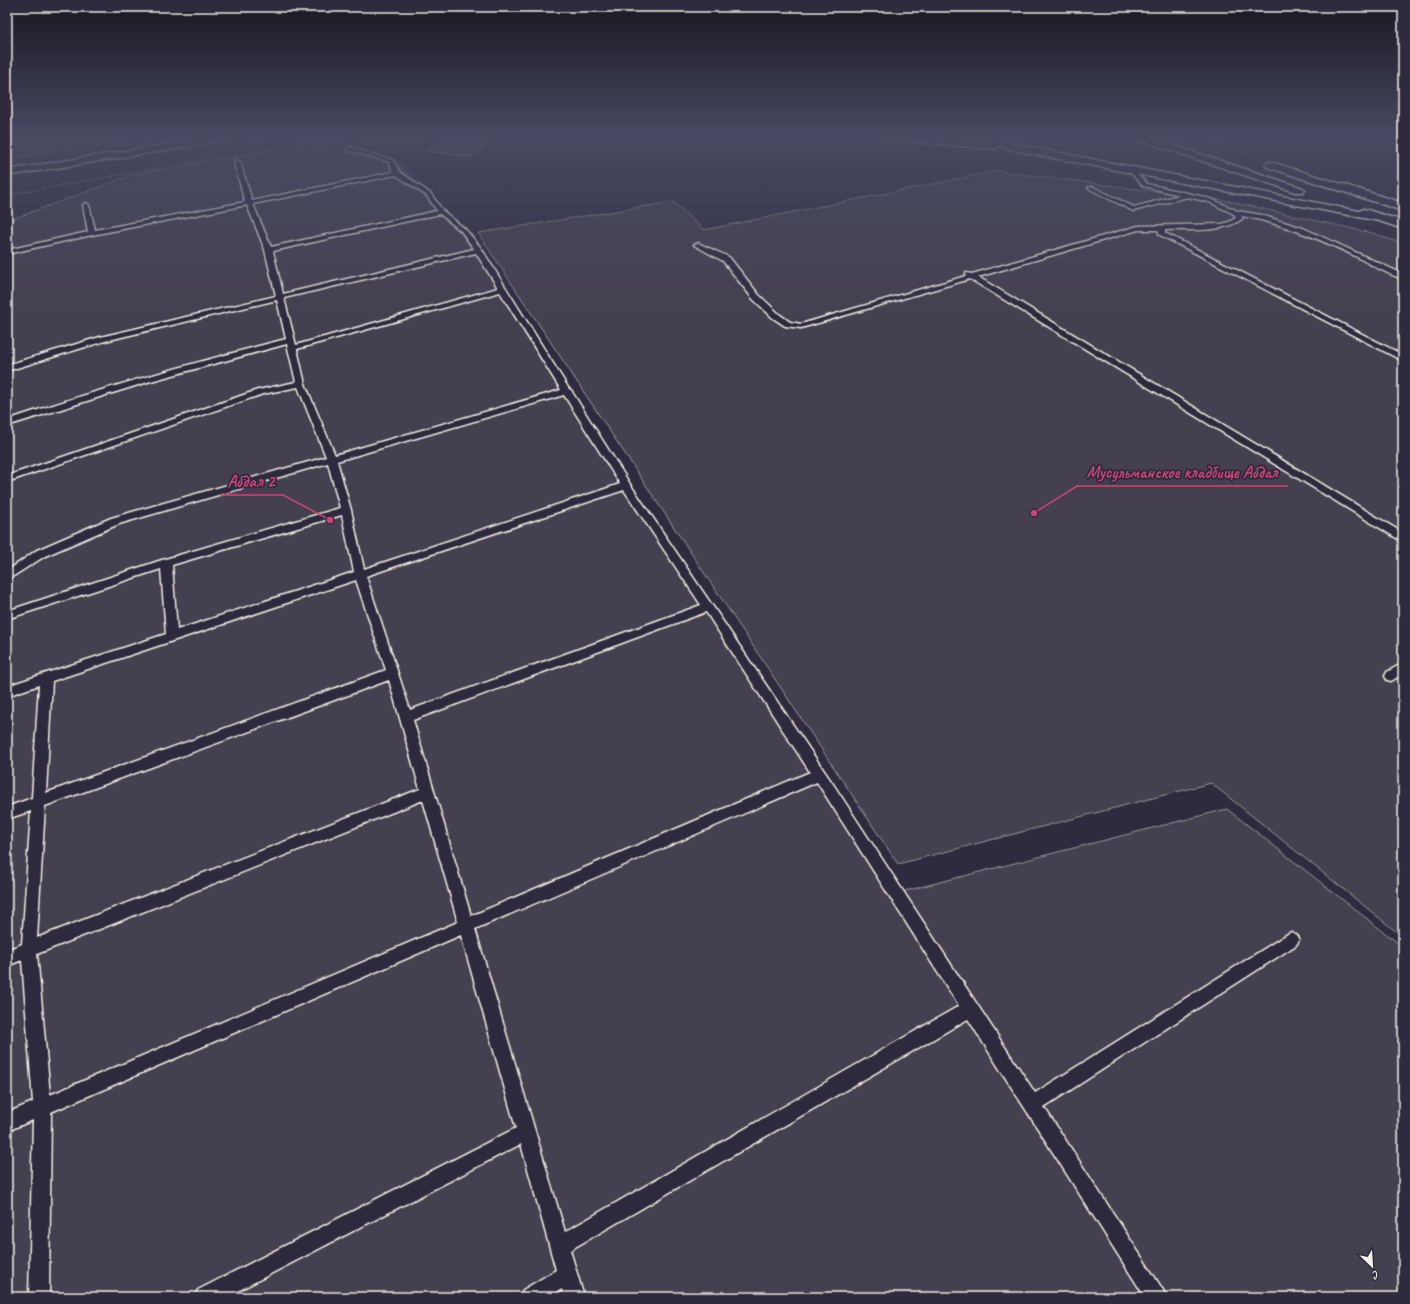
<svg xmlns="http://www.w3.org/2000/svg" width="1410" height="1304" viewBox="0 0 1410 1304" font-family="Caveat,sans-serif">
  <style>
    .green { fill: #454050; stroke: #9c989c }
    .building { fill: #56525f; stroke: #f4f1e8 }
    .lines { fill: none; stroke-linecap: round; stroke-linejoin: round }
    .lane-casing { stroke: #f4f1e8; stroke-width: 3 }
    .secondary-casing { stroke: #f4f1e8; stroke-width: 3 }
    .primary-casing { stroke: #f4f1e8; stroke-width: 3 }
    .path { stroke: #f4f1e8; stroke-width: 1.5; stroke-dasharray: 0.5 1.5; stroke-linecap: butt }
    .lane { fill: #2f2a3d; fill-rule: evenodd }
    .secondary { fill: #2f2a3d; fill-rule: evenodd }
    .primary { fill: #2f2a3d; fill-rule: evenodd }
    .leader { fill: none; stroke: #cc4377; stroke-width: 1.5 }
    .callout-dot { fill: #cc4377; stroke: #2f2a3d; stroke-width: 1.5 }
    .callout-label { font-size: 17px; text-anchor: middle; font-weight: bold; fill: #cc4377; stroke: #2f2a3d; stroke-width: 3.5; stroke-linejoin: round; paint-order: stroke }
  </style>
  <rect width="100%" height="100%" fill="#2f2a3d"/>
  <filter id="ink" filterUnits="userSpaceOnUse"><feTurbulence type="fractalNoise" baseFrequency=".025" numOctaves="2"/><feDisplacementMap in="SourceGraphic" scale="8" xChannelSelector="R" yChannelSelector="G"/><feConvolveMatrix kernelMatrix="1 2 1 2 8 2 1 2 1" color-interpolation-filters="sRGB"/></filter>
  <g filter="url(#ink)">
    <g class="green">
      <polygon points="7,136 156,136 7,159"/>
      <polygon points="322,142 400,165 461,230 901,892 1227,809 1403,947 1403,1297 7,1297 7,221 135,174"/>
      <polygon points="997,171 1223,200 1372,233 1403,244 1403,937 1211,783 898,864 478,233 673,202 704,230"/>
    </g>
    <polygon class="building" points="448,136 487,136 481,140 492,141 470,157 427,151"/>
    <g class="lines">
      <g class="lane-casing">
        <g id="lane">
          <path d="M 350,136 C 365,134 380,141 394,140 C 407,139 419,134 432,136 L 393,144 Z"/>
          <path d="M 349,147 L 393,160 L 400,172 L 431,194 L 443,211 L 465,229 L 481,248 L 569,389 L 572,391 L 572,392 L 630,484 L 833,784 L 1035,1093 L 1286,935 L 1291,932 L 1296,935 L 1299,940 L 1296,945 L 1044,1107 L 1163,1290 L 1166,1297 L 1145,1297 L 968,1019 L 570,1250 L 584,1297 L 564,1297 L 562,1289 L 549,1297 L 520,1297 L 523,1290 L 556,1270 L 521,1144 L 226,1297 L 195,1297 L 198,1290 L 516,1128 L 461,935 L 51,1112 L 49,1297 L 29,1297 L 33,1120 L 7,1131 L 7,1113 L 33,1102 L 22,960 L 7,966 L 7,950 L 22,944 L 31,811 L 7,819 L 7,807 L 32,798 L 39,685 L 7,696 L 7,686 L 166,634 L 161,569 L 7,619 L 7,611 L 162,560 L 340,508 L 328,463 L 119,524 L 45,556 L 7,580 L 7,571 L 37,550 L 111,518 L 326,457 L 298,387 L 263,394 L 7,482 L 7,476 L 258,390 L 296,382 L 287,344 L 151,381 L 7,426 L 7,420 C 99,389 192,363 286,339 L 277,300 L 105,341 L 7,371 L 7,365 L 100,337 L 276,296 L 265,250 L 247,205 L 92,235 L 7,254 L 7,250 L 88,232 L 83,205 L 86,203 L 89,205 L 95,230 L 245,202 L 234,162 L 237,160 L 240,162 L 252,201 L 393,172 L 389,162 L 347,150 L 347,148 ZM 396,175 L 427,196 L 437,211 L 271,247 L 253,204 ZM 440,214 L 461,231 L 474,249 L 283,294 L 273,251 ZM 476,253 L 498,288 L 296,345 L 284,298 ZM 500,292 L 561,390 L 335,455 L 305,384 L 297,349 ZM 564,395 L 620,484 L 364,569 L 351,510 L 337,461 ZM 624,490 L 701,605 L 410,710 L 366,576 ZM 342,515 L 354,572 L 177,630 L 172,565 ZM 356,580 L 386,670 L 46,793 L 52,681 ZM 706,612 L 810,772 L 471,916 L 413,720 ZM 389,680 L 420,789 L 37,938 L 45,806 ZM 817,782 L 959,1006 L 565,1232 L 475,929 ZM 423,800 L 458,922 L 50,1095 L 37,954 Z"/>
          <path d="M 1130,167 L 1147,184 L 1200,196 L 1213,200 L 1238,211 L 1261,215 L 1303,228 L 1403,274 L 1403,279 C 1386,274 1369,263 1353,255 C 1317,238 1281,223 1242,216 L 1242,219 C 1221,234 1190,229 1165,230 L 1165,233 L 1403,355 L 1403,361 L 1160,235 L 1158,230 L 1138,230 L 978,277 L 1403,533 L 1403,542 L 970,279 L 801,328 L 785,326 L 773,318 L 753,299 L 723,261 L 694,245 L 698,243 L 700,244 L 729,257 L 759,295 L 779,314 L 790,322 L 801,324 L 966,276 L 966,273 L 972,274 L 1138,226 L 1222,224 L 1229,222 L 1236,218 L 1234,214 L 1209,202 L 1188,197 L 1133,211 L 1088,188 L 1093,187 L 1134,207 L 1180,195 L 1143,186 L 1127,169 Z"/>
          <polygon points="1403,663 1403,674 1391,681 1387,680 1385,676 1387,672"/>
        </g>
      </g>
      <g class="secondary-casing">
        <g id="secondary">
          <polygon points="876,136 913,136 988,142 975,138 974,136 989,136 1019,145 1359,211 1364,209 1403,221 1403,229 1379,221 1017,151 1000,146 995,149 881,139"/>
          <polygon points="1132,136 1146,136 1303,188 1305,190 1303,192 1295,192 1133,138"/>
          <polygon points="1271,162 1403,203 1403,211 1267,167 1265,165 1267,163"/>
        </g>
      </g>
      <g class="primary-casing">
        <polygon id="primary" points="219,136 241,136 236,139 7,176 7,170"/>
      </g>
      <g class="path">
        <polyline points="852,136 865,137"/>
        <polyline points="1193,136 1257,156"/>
        <polyline points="246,148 271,136"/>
        <polyline points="246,153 313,141 340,141"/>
        <polyline points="7,195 223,156"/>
      </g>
      <use href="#lane" class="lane"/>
      <use href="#secondary" class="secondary"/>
      <use href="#primary" class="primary"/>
    </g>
  </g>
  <linearGradient id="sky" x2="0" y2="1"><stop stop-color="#1a1722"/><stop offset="0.43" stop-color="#474a62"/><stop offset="1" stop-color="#474a62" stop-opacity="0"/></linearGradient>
  <rect width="1410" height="318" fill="url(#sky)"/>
  <path class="leader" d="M1034 513L1077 486H1288M330 520L283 495H220"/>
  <g class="callout-dot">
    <circle cx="1034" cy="513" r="4"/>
    <circle cx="330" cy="520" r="4"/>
  </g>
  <g class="callout-label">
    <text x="1182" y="478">Мусульманское кладбище Абдал</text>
    <text x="251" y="487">Абдал 2</text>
  </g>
  <rect width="1410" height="1304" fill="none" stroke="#2f2a3d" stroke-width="24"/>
  <rect x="12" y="12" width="1386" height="1280" fill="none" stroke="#f4f1e8" stroke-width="1.5" filter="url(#ink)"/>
  <g transform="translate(1372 1266) rotate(155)" stroke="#2f2a3d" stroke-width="3" paint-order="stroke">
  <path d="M0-3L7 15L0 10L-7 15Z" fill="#f4f1e8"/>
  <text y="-6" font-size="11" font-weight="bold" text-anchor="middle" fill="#f4f1e8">С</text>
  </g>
</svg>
